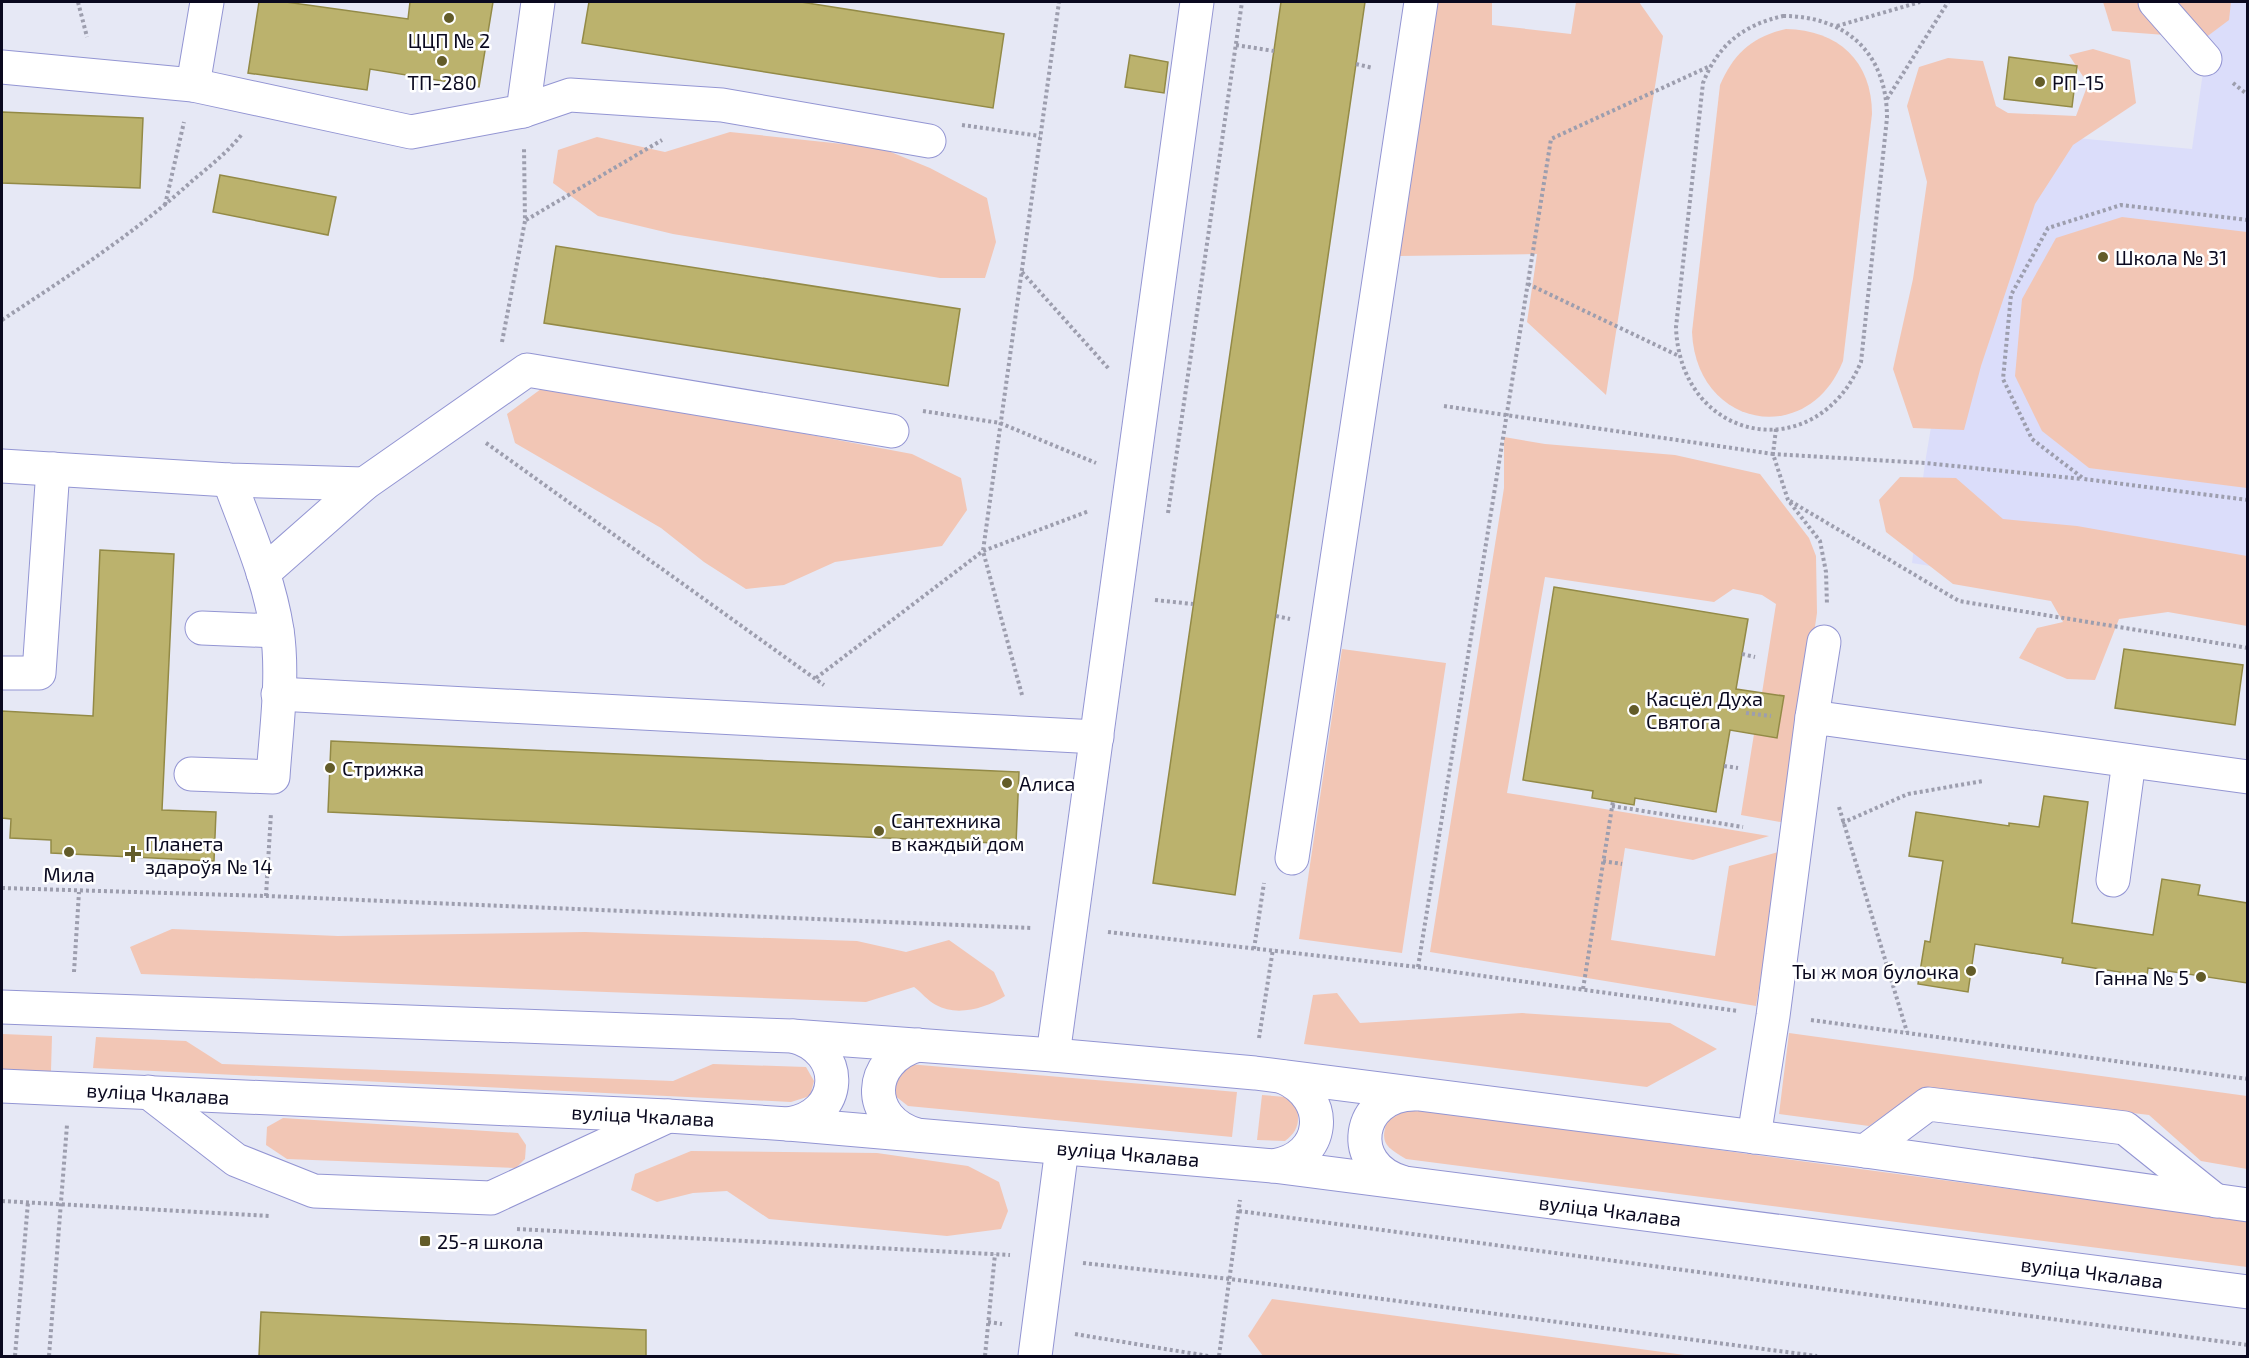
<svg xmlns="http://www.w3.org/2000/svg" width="2249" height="1358" viewBox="0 0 2249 1358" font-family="'Exo 2',sans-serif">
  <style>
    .built { fill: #dbddfa }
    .green { fill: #f2c6b5 }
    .building { fill: #bbb26d; stroke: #938a46; stroke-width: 1.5 }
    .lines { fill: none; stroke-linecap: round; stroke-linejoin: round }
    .minor-casing { stroke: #9395d3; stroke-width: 35 }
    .major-casing { stroke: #9395d3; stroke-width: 35 }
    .path { stroke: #9d9eae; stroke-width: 4; stroke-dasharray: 3 3; stroke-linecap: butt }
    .minor { stroke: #fff; stroke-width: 33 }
    .major { stroke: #fff; stroke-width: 33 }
    .poi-dot { fill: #635c29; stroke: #fff; stroke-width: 2 }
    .labels { text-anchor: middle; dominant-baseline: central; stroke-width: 5; stroke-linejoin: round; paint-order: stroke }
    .poi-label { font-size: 20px; fill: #0a091f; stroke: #fff; text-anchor: start }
    .street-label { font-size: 20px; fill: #0a091f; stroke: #fff }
  </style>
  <rect width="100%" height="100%" fill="#e6e8f5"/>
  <polygon class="built" points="2213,2 2247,2 2247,618 1912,563 1925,463 1981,129 2192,149"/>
  <g class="green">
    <polygon points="1429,2 1492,2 1492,25 1571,34 1576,2 1639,2 1663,36 1606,395 1527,322 1537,254 1399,256"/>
    <polygon points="2103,2 2231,2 2229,20 2205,38 2112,31"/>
    <path d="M 1786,29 C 1838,30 1872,61 1872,114 L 1843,361 C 1808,449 1696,428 1692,332 L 1720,85 C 1733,54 1753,36 1786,29 Z"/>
    <polygon points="2093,49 2130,60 2136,103 2073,145 2035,204 1981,366 1964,430 1913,428 1893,369 1913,279 1927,182 1907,106 1919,67 1948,58 1983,61 1996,106 2008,113 2076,116 2088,84 2069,55"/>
    <polygon points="730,132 881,148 930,168 987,198 996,242 985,278 940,278 673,234 598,216 553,183 558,150 597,137 665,152"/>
    <polygon points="2122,217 2247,232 2247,488 2089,468 2042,431 2015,376 2022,299 2056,238"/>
    <polygon points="541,389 637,402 912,454 961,478 967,510 942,546 835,562 784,585 746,589 704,562 661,528 515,443 507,414"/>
    <polygon points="1504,437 1545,444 1675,455 1760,474 1809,538 1816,556 1817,613 1786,823 1741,815 1754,734 1777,738 1784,697 1762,693 1776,604 1762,595 1733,589 1714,602 1545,577 1507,793 1769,836 1693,860 1625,848 1611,940 1715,956 1729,866 1782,851 1756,1006 1430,952 1504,488"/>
    <polygon points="1900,477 1956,478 2003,519 2077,526 2247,556 2247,626 2168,612 2119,619 2095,680 2067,679 2019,658 2037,628 2063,622 2051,601 1953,584 1886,532 1879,500"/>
    <polygon points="1342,649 1446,663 1402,953 1299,939"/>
    <path d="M 172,929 L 338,936 L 585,932 L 857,941 L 906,952 L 949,940 L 994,972 L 1005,996 C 986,1008 957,1017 936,1005 C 928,1001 921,992 914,987 L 866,1002 L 141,974 L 130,947 Z"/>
    <polygon points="1337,993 1360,1023 1522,1013 1670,1023 1717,1049 1647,1087 1304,1044 1313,995"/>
    <polygon points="1789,1033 2247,1096 2247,1169 2201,1161 2149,1115 1925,1087 1869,1126 1779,1114"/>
    <polygon points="2,1034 52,1036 51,1071 2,1070"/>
    <polygon points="96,1037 186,1041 222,1064 673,1081 713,1064 806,1067 814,1081 810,1096 791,1102 93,1068"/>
    <polygon points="908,1064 1237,1092 1232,1137 908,1106 894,1095 893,1084"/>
    <path d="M 1262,1095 L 1286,1097 L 1296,1104 C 1300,1121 1299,1130 1285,1141 L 1257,1140 Z"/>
    <path d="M 1407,1108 L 2247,1221 L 2247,1267 L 1406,1159 C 1382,1145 1380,1141 1389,1115 Z"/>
    <polygon points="283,1118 518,1133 526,1145 525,1159 516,1168 287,1159 266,1145 267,1127"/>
    <polygon points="691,1151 877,1153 968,1166 999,1182 1008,1211 1001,1229 947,1236 769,1219 727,1191 693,1193 657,1202 631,1190 635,1174"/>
    <polygon points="1272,1299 1692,1356 1263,1356 1248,1336"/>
  </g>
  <g class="building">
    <polygon points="259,2 286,2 408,19 410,2 493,2 479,87 370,69 367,90 248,73"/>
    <polygon points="589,2 801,2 1004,34 993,108 582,43"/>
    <polygon points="1281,2 1365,2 1235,895 1153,883"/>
    <polygon points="1130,55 1168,62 1164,93 1125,87"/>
    <polygon points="2009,57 2077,66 2072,107 2004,99"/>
    <polygon points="2,112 143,118 140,188 2,183"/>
    <polygon points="220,175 336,197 328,235 213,212"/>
    <polygon points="556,246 960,309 948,386 544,323"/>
    <polygon points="100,550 174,554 162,810 216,812 214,861 51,853 51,840 10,838 11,819 2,818 2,711 93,716"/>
    <polygon points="1554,587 1748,619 1736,689 1784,696 1777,738 1730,730 1716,812 1635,798 1634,805 1592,798 1593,791 1523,780"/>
    <polygon points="2124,649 2243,665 2235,725 2115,708"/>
    <polygon points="331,741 1019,772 1016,844 328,812"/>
    <polygon points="2044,796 2088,802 2072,923 2153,935 2162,879 2200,885 2198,895 2247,903 2247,983 2148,968 2147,976 2132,974 2062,963 2063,958 1975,944 1968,992 1918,984 1925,941 1930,942 1943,861 1909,856 1916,812 2009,826 2009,823 2039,827"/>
    <polygon points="261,1312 646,1330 646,1356 259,1356"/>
  </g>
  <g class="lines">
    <g class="minor-casing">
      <g id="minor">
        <polyline points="2155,2 2205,59"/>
        <polyline points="2,67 193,85 411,132 523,111 538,2"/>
        <polyline points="193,85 207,2"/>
        <polyline points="523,111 570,95 722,105 929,141"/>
        <polyline points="2,466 229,480 364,484"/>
        <polyline points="263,573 364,484 527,370 892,431"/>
        <polyline points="202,628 277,631"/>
        <polyline points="2,673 39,673 53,469"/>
        <polyline points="278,694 1097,737"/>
        <polyline points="1812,717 1824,642"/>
        <path d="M 191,774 L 273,777 C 276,731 284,676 277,630 C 269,578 247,529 229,480"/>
        <polyline points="1292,858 1421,2"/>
        <polyline points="2113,880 2129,761"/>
        <polyline points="1053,1055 1197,2"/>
        <polyline points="148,1092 236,1160 314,1191 491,1198 668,1116"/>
        <polyline points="1754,1137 1773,1016 1812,717 2248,777"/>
        <polyline points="1865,1151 1928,1104 2125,1128 2216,1201"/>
        <polyline points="1035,1356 1062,1148"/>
      </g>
    </g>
    <g class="major-casing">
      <g id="major">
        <polyline points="2,1007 792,1036 1053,1055 1255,1073 1865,1151 2248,1205"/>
        <polyline points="2,1086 668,1116 788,1124 1273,1166 2248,1292"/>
        <path d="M 788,1124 C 844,1116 847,1050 793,1036"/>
        <path d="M 917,1135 C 864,1119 867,1060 918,1045"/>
        <path d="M 1273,1166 C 1326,1158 1332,1098 1283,1077"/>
        <path d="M 1402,1182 C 1346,1166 1356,1095 1414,1094"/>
      </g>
    </g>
    <g class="path">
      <polyline points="78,2 87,37"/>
      <path d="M 1783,16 C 1847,16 1887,54 1887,118 L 1861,362 C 1816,469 1680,443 1676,327 L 1703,83 C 1718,45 1743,25 1783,16 Z"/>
      <polyline points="1837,26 1920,2"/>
      <polyline points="1236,45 1274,51"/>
      <polyline points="1356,64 1373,68"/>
      <polyline points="2233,83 2248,95"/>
      <polyline points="1887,99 1948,2"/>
      <polyline points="962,125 1040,136"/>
      <polyline points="165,205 184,122"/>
      <polyline points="526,220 662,140"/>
      <polyline points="2248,220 2121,205 2048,228 2011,295 2003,379 2032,439 2084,479 2248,500"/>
      <polyline points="1022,272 1109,369"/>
      <polyline points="1528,284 1679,356"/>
      <path d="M 2,320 C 67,277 134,234 192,181 C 210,166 228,152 242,134"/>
      <polyline points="502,342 525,221 524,147"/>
      <polyline points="1444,406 1773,454 1788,500 1820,541 1826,572 1827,605"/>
      <polyline points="923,411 1000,423 1096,463"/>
      <polyline points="1776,429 1773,454 1925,463 2082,479"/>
      <polyline points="486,443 824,685"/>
      <polyline points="1790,501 1959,601 2248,648"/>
      <polyline points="1168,513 1242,2"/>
      <polyline points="1155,600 1193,604"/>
      <polyline points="1276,616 1290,619"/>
      <polyline points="1742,654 1755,657"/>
      <polyline points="816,678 983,551 1089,511"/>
      <polyline points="1022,695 983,551 1059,2"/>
      <polyline points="1746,713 1771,716"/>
      <polyline points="1724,766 1738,768"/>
      <polyline points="1612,806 1743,827"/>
      <polyline points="1839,807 1907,1032"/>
      <polyline points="1842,823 1908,794 1983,781"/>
      <polyline points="1603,861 1622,864"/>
      <polyline points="2,888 266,896 1032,928"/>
      <polyline points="266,896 271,813"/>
      <polyline points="1108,932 1418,967 1738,1011"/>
      <polyline points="1254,949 1264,883"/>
      <polyline points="1418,967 1551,139 1710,66"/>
      <polyline points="74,972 79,892"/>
      <polyline points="1583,989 1613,801"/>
      <polyline points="1811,1020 2248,1079"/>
      <polyline points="1259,1038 1273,949"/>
      <polyline points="2,1201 270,1216"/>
      <polyline points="1239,1211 2248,1345"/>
      <polyline points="517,1229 1010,1255"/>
      <polyline points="1083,1263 1230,1279 1817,1356"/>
      <polyline points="988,1322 1002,1324"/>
      <polyline points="1075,1334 1208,1356"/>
      <polyline points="15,1356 28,1202"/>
      <polyline points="49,1356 67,1125"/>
      <polyline points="985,1356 995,1254"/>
      <polyline points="1219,1356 1240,1200"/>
    </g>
    <use href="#minor" class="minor"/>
    <use href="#major" class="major"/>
  </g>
  <g class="poi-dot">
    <circle cx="449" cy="18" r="6"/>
    <circle cx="442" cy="61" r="6"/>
    <circle cx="2040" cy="82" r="6"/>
    <circle cx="2103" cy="257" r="6"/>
    <circle cx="1634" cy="710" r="6"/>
    <circle cx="330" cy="768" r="6"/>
    <circle cx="1007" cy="783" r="6"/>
    <circle cx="879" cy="831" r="6"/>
    <circle cx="69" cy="852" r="6"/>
    <path d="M130 845h6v6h6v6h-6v6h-6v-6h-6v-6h6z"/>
    <circle cx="1971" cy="971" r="6"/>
    <circle cx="2201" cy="977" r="6"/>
    <rect x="419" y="1235" width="12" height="12" rx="3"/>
  </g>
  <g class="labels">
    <g class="poi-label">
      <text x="449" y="40" text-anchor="middle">ЦЦП № 2</text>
      <text x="442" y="82" text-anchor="middle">ТП-280</text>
      <text x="2052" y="82">РП-15</text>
      <text x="2115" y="257">Школа № 31</text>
      <text x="1646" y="698">Касцёл Духа<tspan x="1646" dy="23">Святога</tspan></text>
      <text x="342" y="768">Стрижка</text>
      <text x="1019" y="783">Алиса</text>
      <text x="891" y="820">Сантехника<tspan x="891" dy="23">в каждый дом</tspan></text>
      <text x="145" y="843">Планета<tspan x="145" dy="23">здароўя № 14</tspan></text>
      <text x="69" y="874" text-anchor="middle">Мила</text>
      <text x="1959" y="971" text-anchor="end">Ты ж моя булочка</text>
      <text x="2189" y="977" text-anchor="end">Ганна № 5</text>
      <text x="437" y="1241">25-я школа</text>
    </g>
    <g class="street-label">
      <text transform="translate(158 1093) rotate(3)">вуліца Чкалава</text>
      <text transform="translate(643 1115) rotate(3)">вуліца Чкалава</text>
      <text transform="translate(1128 1153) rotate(5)">вуліца Чкалава</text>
      <text transform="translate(1610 1210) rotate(7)">вуліца Чкалава</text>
      <text transform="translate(2092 1272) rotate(7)">вуліца Чкалава</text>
    </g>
  </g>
  <rect width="2249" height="1358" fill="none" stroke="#0a091f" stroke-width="6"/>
</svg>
